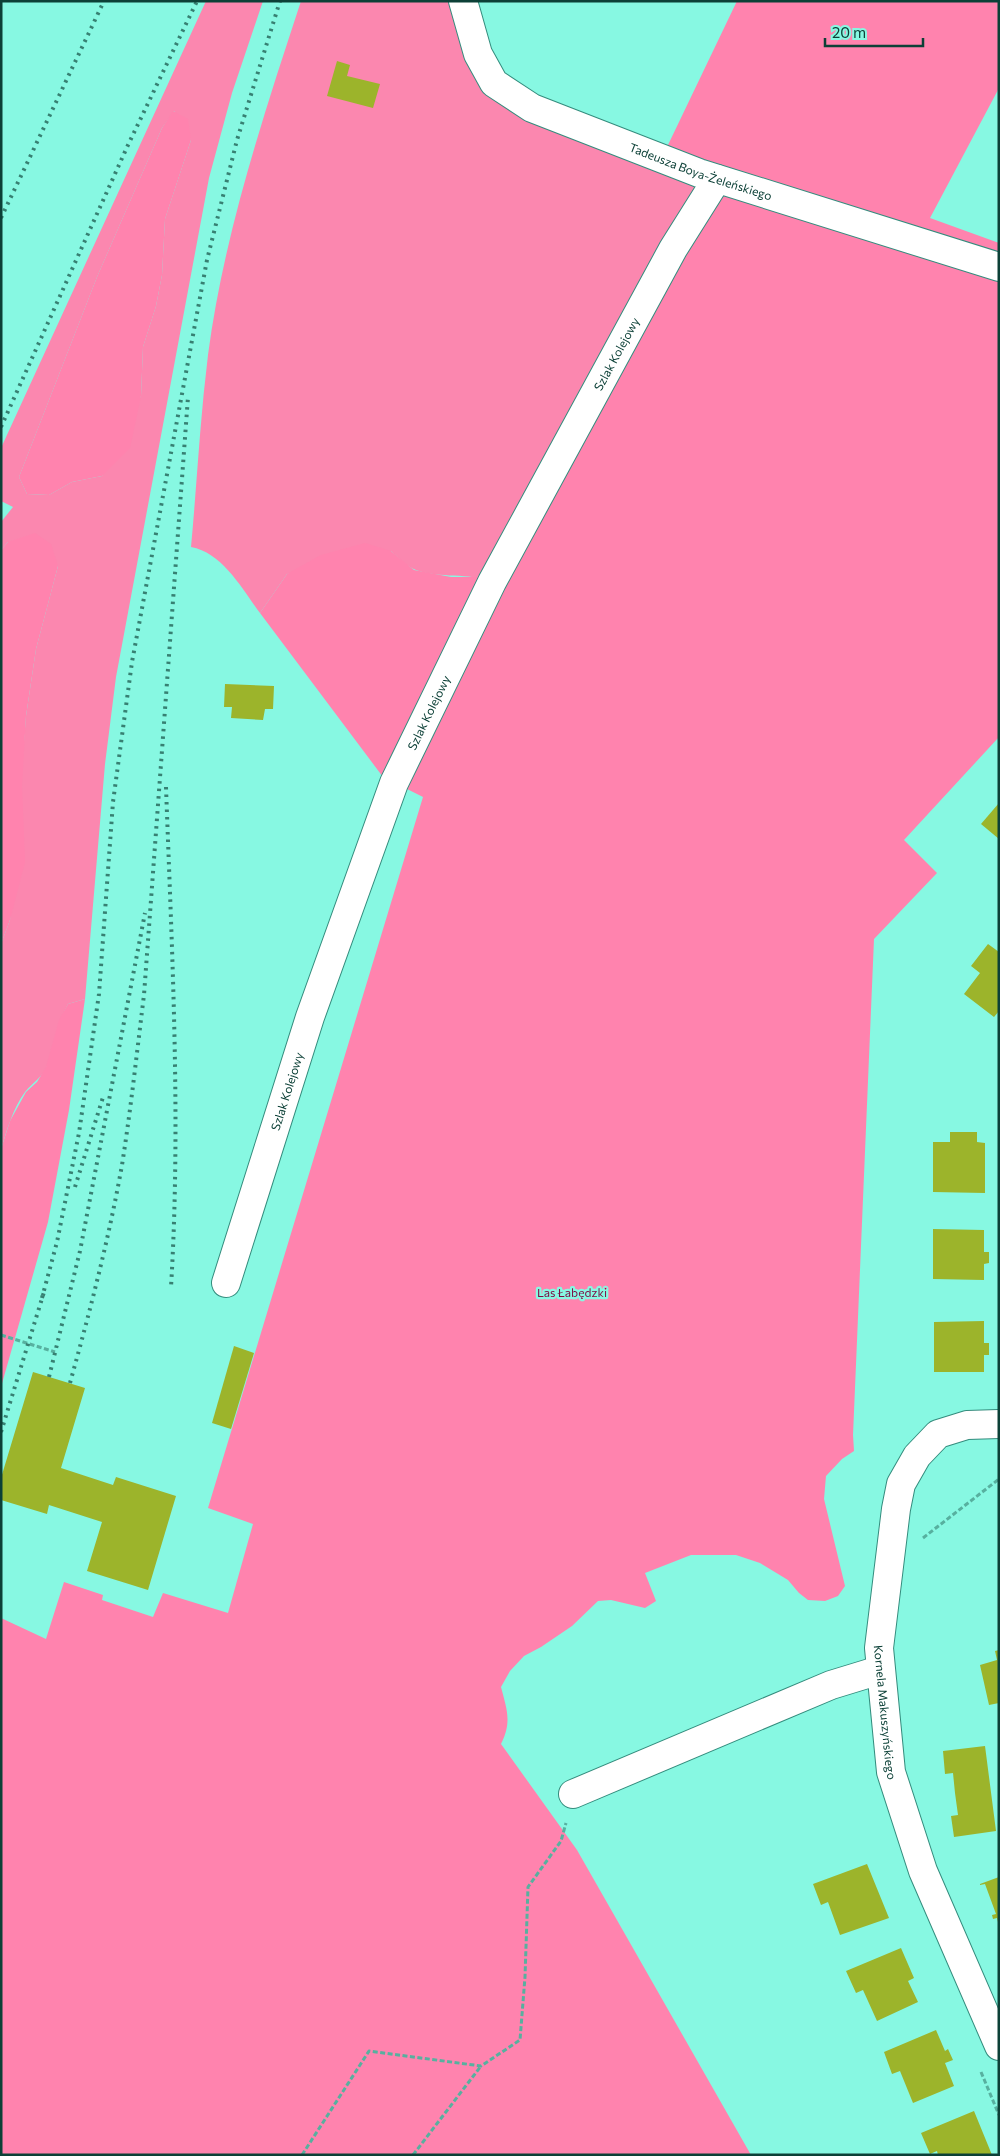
<svg xmlns="http://www.w3.org/2000/svg" width="1000" height="2156" viewBox="0 0 1000 2156" font-family="Commissioner,sans-serif">
  <style>
    .green { fill: #fb87af; fill-rule: evenodd }
    .forest { fill: #ff83ae }
    .building { fill: #9cb42b }
    .lines { fill: none; stroke-linecap: round; stroke-linejoin: round }
    .minor-casing { stroke: #348c7d; stroke-width: 30 }
    .path { stroke: #57b09f; stroke-width: 3; stroke-dasharray: 5 2.5; stroke-linecap: butt }
    .minor { stroke: #fff; stroke-width: 28 }
    .rail { stroke: #378072; stroke-width: 4; stroke-dasharray: 2.5 5; stroke-linecap: butt }
    .labels { text-anchor: middle; dominant-baseline: central; stroke-width: 4.5; stroke-linejoin: round; paint-order: stroke }
    .street-label { font-size: 12px; fill: #0c4037; stroke: #87f8e2 }
    .park-label { font-size: 12px; fill: #7d0b42; stroke: #87f8e2 }
  </style>
  <rect width="100%" height="100%" fill="#87f8e2"/>
  <g class="green">
    <path d="M 206,1 L 263,1 L 232,93 L 209,178 L 116,677 L 105,764 L 85,999 L 68,1004 C 57,1024 55,1045 47,1066 C 42,1078 33,1082 25,1092 C 13,1108 7,1130 1,1149 L 1,944 L 10,920 L 26,716 L 36,649 L 58,566 L 8,542 L 1,550 L 1,522 L 13,507 L 1,501 L 1,448 ZM 174,111 L 191,140 L 165,219 L 162,275 L 156,306 L 143,347 L 141,396 L 102,476 L 72,482 L 49,495 L 27,494 L 19,477 L 97,277 L 162,128 Z"/>
    <path d="M 301,1 L 466,1 L 485,69 L 705,189 L 492,582 C 468,572 441,579 416,570 C 407,567 398,557 391,551 L 287,574 L 260,613 C 242,589 223,553 191,547 C 197,483 200,419 208,355 C 224,234 263,117 301,1 Z"/>
  </g>
  <g class="forest">
    <path d="M 737,1 L 999,1 L 999,88 L 930,218 L 999,243 L 999,737 L 904,840 L 937,873 L 874,939 L 853,1435 L 854,1451 L 842,1459 L 826,1476 L 824,1499 L 845,1586 L 838,1596 L 825,1601 L 808,1600 L 799,1593 L 788,1580 L 760,1563 L 736,1555 L 691,1555 L 645,1573 L 656,1601 L 645,1608 L 611,1600 L 598,1601 L 572,1626 L 541,1647 L 524,1656 L 510,1671 L 501,1687 C 507,1710 512,1722 501,1744 L 577,1850 L 751,2155 L 1,2155 L 1,1618 L 46,1639 L 64,1582 L 103,1595 L 102,1600 L 153,1617 L 163,1593 L 228,1613 L 253,1524 L 208,1508 L 423,797 L 383,777 L 260,613 L 287,574 L 321,555 L 365,543 L 391,551 L 414,570 L 451,577 L 479,577 L 492,582 L 705,190 L 656,170 Z"/>
    <polygon points="173,111 188,119 191,140 165,219 162,275 156,306 143,347 141,396 130,448 102,476 72,482 49,495 27,494 19,477 97,277 162,128"/>
    <polygon points="35,533 51,544 58,566 36,649 26,716 22,786 25,862 10,920 1,944 1,550 8,542"/>
    <polygon points="85,999 69,1110 48,1222 1,1387 1,1149 10,1121 26,1092 37,1082 46,1067 59,1020 68,1004"/>
  </g>
  <g class="building">
    <polygon points="337,61 350,65 347,76 380,84 373,108 327,96"/>
    <polygon points="225,684 274,686 273,709 265,709 263,720 231,718 232,707 224,707"/>
    <polygon points="999,803 999,839 981,824"/>
    <polygon points="988,944 999,952 999,1011 994,1017 964,994 980,973 971,966"/>
    <polygon points="950,1132 977,1132 977,1142 985,1143 985,1193 933,1192 933,1142 950,1142"/>
    <polygon points="933,1229 984,1230 984,1252 989,1252 989,1263 984,1264 984,1280 933,1279"/>
    <polygon points="984,1321 984,1343 989,1343 989,1355 984,1355 984,1372 934,1372 934,1322"/>
    <polygon points="234,1346 254,1353 231,1429 212,1423"/>
    <polygon points="33,1372 85,1388 61,1468 113,1485 116,1477 176,1496 148,1590 87,1571 102,1522 49,1505 47,1514 1,1500 1,1478"/>
    <polygon points="999,1650 999,1703 989,1705 980,1665 997,1660 995,1651"/>
    <polygon points="985,1746 996,1831 954,1837 951,1816 958,1815 955,1793 953,1773 945,1774 943,1751"/>
    <polygon points="867,1864 889,1918 840,1935 828,1902 821,1905 813,1884"/>
    <polygon points="999,1877 999,1922 998,1922 997,1918 993,1919 992,1915 996,1914 985,1884 980,1885 980,1884"/>
    <polygon points="901,1948 914,1978 908,1981 918,2002 877,2021 863,1990 856,1993 846,1971"/>
    <polygon points="936,2030 945,2051 948,2049 953,2060 945,2063 954,2086 913,2103 900,2071 892,2074 884,2052"/>
    <polygon points="974,2111 992,2155 938,2155 937,2151 930,2154 921,2133"/>
  </g>
  <g class="lines">
    <g class="minor-casing">
      <g id="minor">
        <path id="s1" d="M 463,1 L 478,54 L 494,83 L 532,108 L 699,173 L 999,267"/>
        <path id="s2" d="M 226,1283 L 310,1017 L 394,783 L 492,582 L 673,249 L 717,179"/>
        <path id="s3" d="M 999,1424 L 967,1425 L 938,1434 L 917,1456 L 901,1484 L 896,1509 L 879,1648 L 891,1772 L 923,1871 L 999,2046"/>
        <polyline points="573,1794 831,1685 880,1670"/>
      </g>
    </g>
    <g class="path">
      <polyline points="1,1335 55,1352"/>
      <polyline points="923,1538 999,1479"/>
      <polyline points="981,2072 999,2115"/>
      <polyline points="302,2155 369,2051 481,2066 520,2040 525,1977 528,1887 561,1841 566,1823"/>
      <polyline points="413,2155 481,2066"/>
    </g>
    <use href="#minor" class="minor"/>
    <g class="rail">
      <polyline points="1,218 104,1"/>
      <polyline points="1,427 128,145 197,1"/>
      <path d="M 166,787 C 172,954 181,1121 171,1287"/>
      <polyline points="75,1187 104,1094"/>
      <polyline points="42,1298 57,1242 79,1133 99,994 113,802 132,662 207,260 237,140 280,1"/>
      <polyline points="49,1377 80,1251 145,913"/>
      <path d="M 70,1383 C 90,1311 109,1238 122,1165 C 131,1108 137,1051 144,995 L 188,397"/>
      <polyline points="1,1432 44,1292"/>
    </g>
  </g>
  <g class="labels">
    <g class="street-label">
      <text stroke="none"><textPath href="#s1" startOffset="314">Tadeusza Boya-Żeleńskiego</textPath></text>
      <text stroke="none"><textPath href="#s2" startOffset="1011">Szlak Kolejowy</textPath></text>
      <text stroke="none"><textPath href="#s2" startOffset="606">Szlak Kolejowy</textPath></text>
      <text stroke="none"><textPath href="#s2" startOffset="201">Szlak Kolejowy</textPath></text>
      <text stroke="none"><textPath href="#s3" startOffset="355">Kornela Makuszyńskiego</textPath></text>
    </g>
    <g class="park-label">
      <text x="572" y="1292">Las Łabędzki</text>
    </g>
  </g>
  <rect width="1000" height="2156" fill="none" stroke="#0c4037" stroke-width="5"/>
  <path d="M825 38v8h98v-8" fill="none" stroke="#0c4037" stroke-width="2.5"/>
  <text x="832" y="38" font-size="15" fill="#0c4037" stroke="#87f8e2" stroke-width="4" paint-order="stroke">20 m</text>
</svg>
